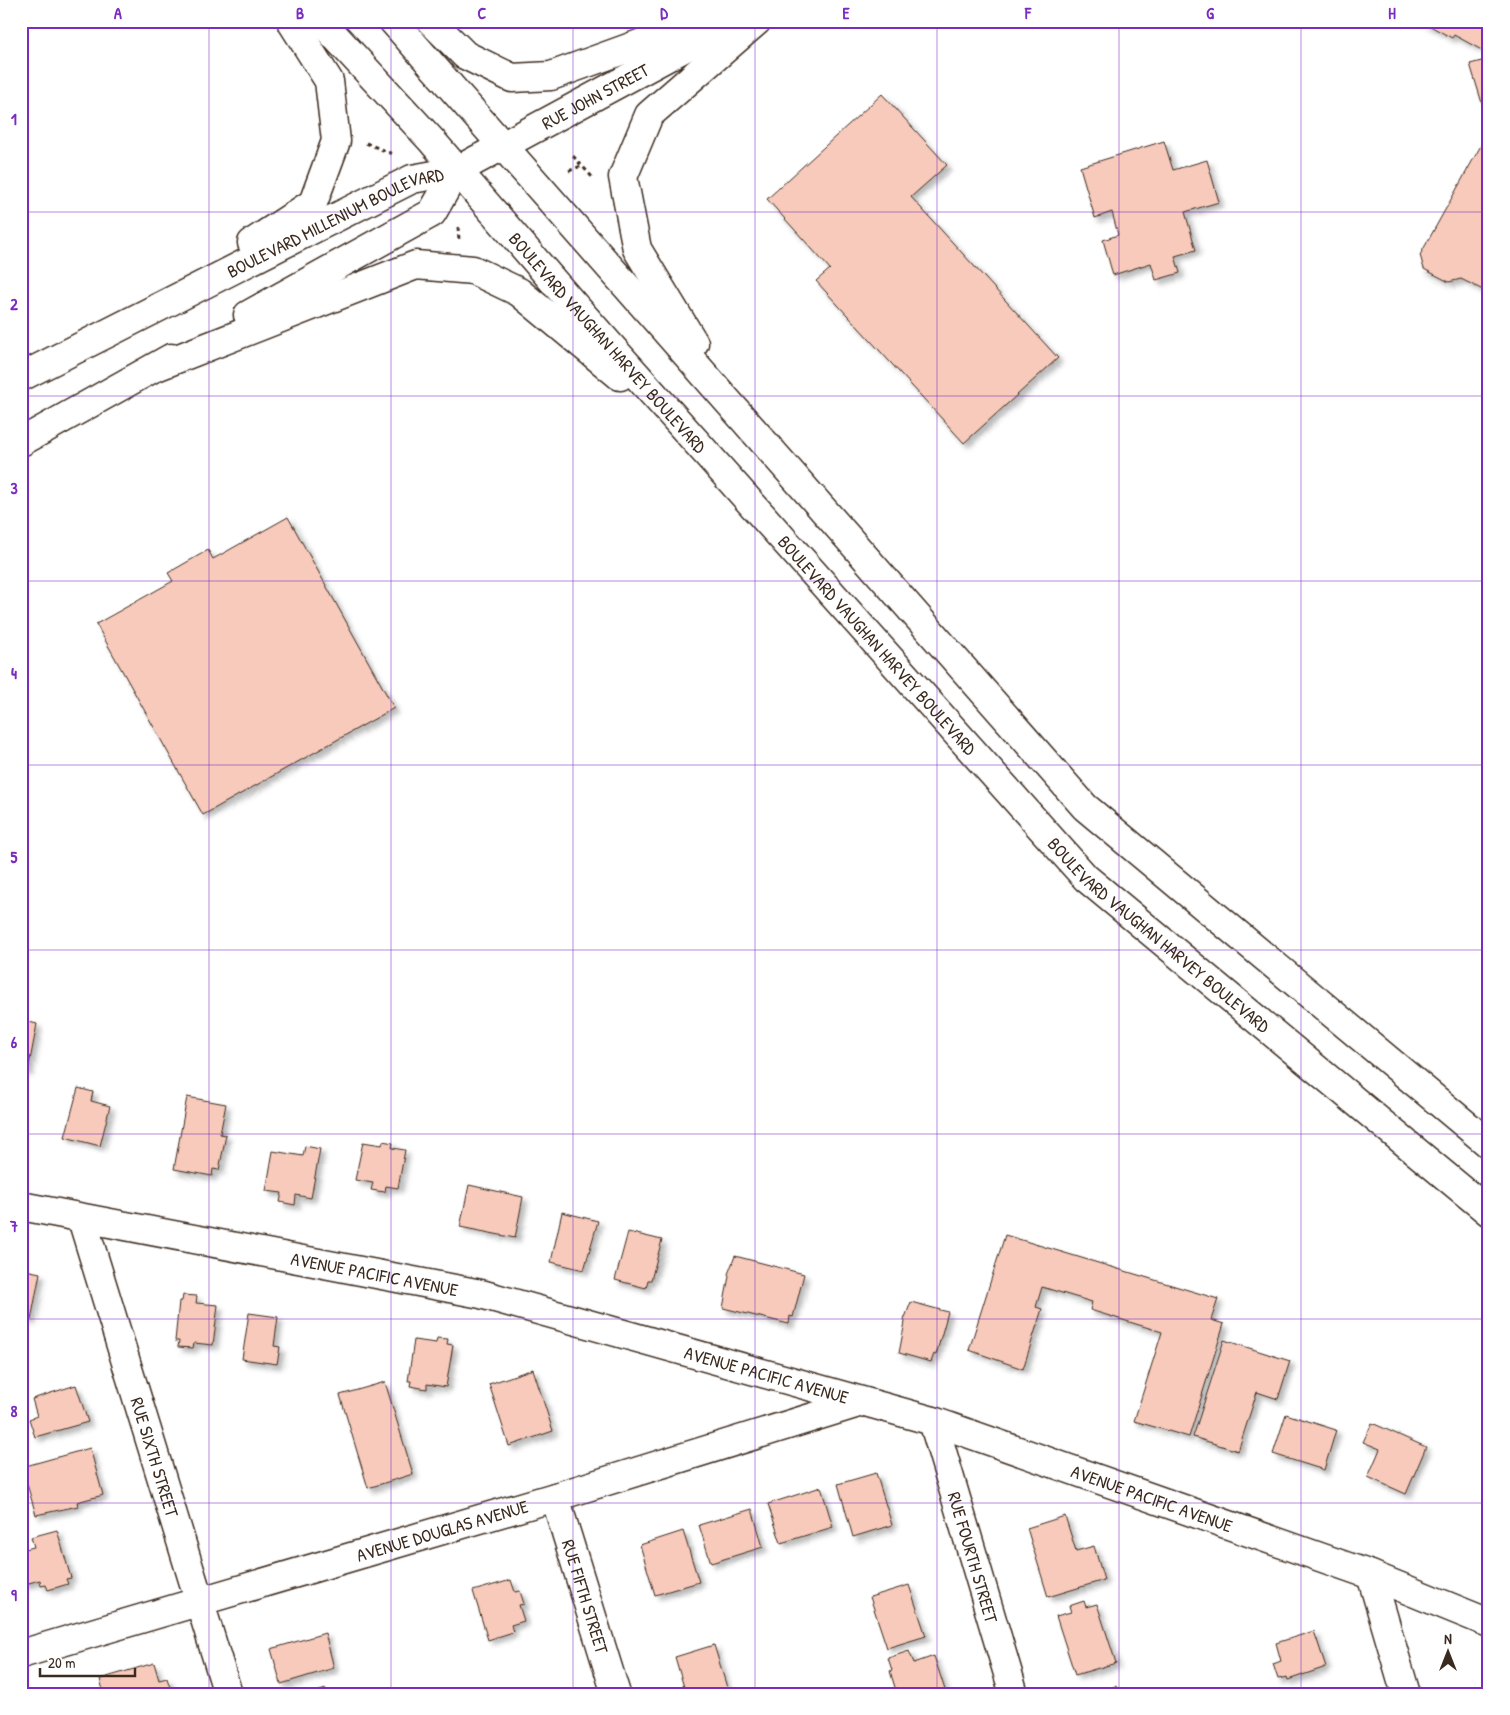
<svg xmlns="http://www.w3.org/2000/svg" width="1510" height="1715" viewBox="0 0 1510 1715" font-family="'Patrick Hand',sans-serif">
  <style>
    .building { fill: #f7cabb; stroke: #3b2a1e; filter: url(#shadow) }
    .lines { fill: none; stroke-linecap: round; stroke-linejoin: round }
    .minor-casing { stroke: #3b2a1e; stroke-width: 31 }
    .major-casing { stroke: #3b2a1e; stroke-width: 31 }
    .path { stroke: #3b2a1e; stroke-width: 3; stroke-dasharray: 4 4; stroke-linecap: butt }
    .minor { stroke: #fff; stroke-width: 28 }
    .major { stroke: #fff; stroke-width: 28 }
    .grid { fill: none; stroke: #7b2cbf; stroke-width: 1; stroke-opacity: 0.55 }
    .labels { text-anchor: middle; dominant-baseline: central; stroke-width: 5; stroke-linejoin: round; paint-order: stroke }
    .street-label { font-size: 18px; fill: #3b2a1e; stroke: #fff }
    .neatline { fill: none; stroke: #7b2cbf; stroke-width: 2 }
    .grid-label { font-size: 16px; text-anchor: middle; font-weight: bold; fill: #7b2cbf }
  </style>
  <defs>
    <filter id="shadow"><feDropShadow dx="4.5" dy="4.5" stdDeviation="2.5" flood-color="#0004"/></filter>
  </defs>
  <rect width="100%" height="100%" fill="#fff"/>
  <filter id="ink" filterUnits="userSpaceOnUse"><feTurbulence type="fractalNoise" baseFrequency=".02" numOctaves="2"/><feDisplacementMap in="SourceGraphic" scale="10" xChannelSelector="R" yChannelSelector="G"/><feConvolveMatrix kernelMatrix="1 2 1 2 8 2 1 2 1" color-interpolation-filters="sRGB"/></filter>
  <g filter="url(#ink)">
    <g class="building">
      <polygon points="1421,21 1489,21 1489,54 1454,35 1452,38"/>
      <polygon points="1489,59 1489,101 1482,103 1470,64"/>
      <polygon points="882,94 947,165 911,197 1058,358 964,443 816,281 830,269 767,199"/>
      <polygon points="1489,131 1489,293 1461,279 1449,282 1424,269 1420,255"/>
      <polygon points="1164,141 1173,170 1207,160 1219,202 1185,212 1196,250 1175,256 1180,273 1156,280 1151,263 1113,275 1103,240 1118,235 1112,212 1095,218 1080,167"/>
      <polygon points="288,517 394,708 203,815 96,624 173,581 168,573 208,550 213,559"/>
      <polygon points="21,1020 37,1024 28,1071 21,1070"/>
      <polygon points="78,1088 93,1092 91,1101 110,1106 100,1146 65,1137"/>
      <polygon points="187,1097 226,1104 220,1134 226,1135 219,1170 213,1169 212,1176 174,1169"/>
      <polygon points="383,1141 393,1143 392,1148 405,1150 398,1188 386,1186 385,1192 371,1190 373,1183 355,1180 363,1142 382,1145"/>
      <polygon points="305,1146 320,1149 311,1198 296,1195 295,1205 280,1202 282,1193 266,1191 273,1151 303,1156"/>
      <polygon points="469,1185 523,1197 515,1238 460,1227"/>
      <polygon points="562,1212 598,1221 584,1270 551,1262"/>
      <polygon points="628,1232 662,1240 651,1280 648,1280 646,1288 615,1280"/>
      <polygon points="1005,1235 1218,1299 1211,1320 1224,1324 1189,1437 1134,1421 1162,1332 1090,1310 1092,1302 1042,1287 1036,1307 1042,1309 1023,1369 969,1350"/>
      <polygon points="735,1256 804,1274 793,1317 790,1316 789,1324 723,1308 729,1276 728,1274"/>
      <polygon points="21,1269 40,1273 31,1320 21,1318"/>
      <polygon points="183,1295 197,1296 196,1303 218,1305 213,1345 194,1343 193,1348 178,1347 179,1341 175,1341 179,1301 182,1301"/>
      <polygon points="911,1302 948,1312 936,1355 934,1354 931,1362 899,1353 905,1322 904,1320"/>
      <polygon points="249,1313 278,1317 274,1346 280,1347 277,1364 242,1359"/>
      <polygon points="437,1338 448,1339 447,1344 453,1345 446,1387 427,1384 427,1389 410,1386 411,1381 408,1381 414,1340 436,1343"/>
      <polygon points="1224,1340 1290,1361 1278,1399 1257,1392 1238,1451 1193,1437"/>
      <polygon points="533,1369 553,1431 509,1446 489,1384"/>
      <polygon points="385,1382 413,1474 368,1488 340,1395"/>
      <polygon points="76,1385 88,1422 35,1437 29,1419 37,1416 32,1399"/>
      <polygon points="1286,1414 1336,1430 1324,1470 1273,1454"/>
      <polygon points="1372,1423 1426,1447 1406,1494 1368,1477 1380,1449 1363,1442"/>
      <polygon points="90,1448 103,1495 77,1502 78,1506 36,1515 22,1467"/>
      <polygon points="876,1473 892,1525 853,1537 838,1484"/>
      <polygon points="821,1487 833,1527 781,1543 768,1504"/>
      <polygon points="752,1509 763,1547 711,1563 699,1525"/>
      <polygon points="1065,1516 1076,1551 1094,1546 1104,1580 1048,1597 1027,1528"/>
      <polygon points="57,1530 71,1578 66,1579 68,1584 48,1590 46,1585 41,1586 40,1580 21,1585 21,1550 34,1547 31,1537"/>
      <polygon points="683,1531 699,1582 655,1595 640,1545"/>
      <polygon points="511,1580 515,1592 520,1591 524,1604 519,1605 524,1621 511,1625 513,1632 488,1640 473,1591"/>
      <polygon points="909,1585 926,1636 887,1648 870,1597"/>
      <polygon points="1084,1601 1086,1607 1097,1604 1116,1663 1075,1675 1056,1616 1071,1612 1069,1606"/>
      <polygon points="1314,1631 1326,1667 1288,1680 1287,1677 1278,1679 1273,1664 1281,1661 1276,1643"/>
      <polygon points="325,1633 334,1668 281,1684 271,1649"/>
      <polygon points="714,1645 729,1694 686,1694 675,1657"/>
      <polygon points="909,1651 914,1663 934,1656 946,1693 897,1694 890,1671 892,1670 888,1658"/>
      <polygon points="154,1663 159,1680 167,1678 172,1694 104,1694 100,1679"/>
      <polygon points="1116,1686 1118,1694 1091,1694"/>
      <polygon points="326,1689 327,1694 309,1694"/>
    </g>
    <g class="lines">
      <g class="minor-casing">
        <g id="minor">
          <path id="s1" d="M 456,171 L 734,21"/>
          <path id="s2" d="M 21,1206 L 481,1294 L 933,1421 L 1371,1575 L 1489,1623"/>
          <path id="s3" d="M 82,1219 L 228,1694"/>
          <path id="s4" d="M 933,1421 L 1014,1694"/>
          <path id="s5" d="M 555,1497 L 616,1694"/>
          <polyline points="1371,1575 1406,1694"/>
          <path id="s6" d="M 21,1654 L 555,1497 L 862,1402"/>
        </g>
      </g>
      <g class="major-casing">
        <g id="major">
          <path id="s7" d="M 321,21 L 432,141 L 573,304 L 1086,878 L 1489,1212"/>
          <polyline points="393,21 1085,807 1489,1144"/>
          <polyline points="431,21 465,55 512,78 551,76 703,21"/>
          <polyline points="252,243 313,203 336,141 329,81 291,21"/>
          <polyline points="248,315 432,213 456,171"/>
          <polyline points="694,343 637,249 623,177 649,115 757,21"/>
          <polyline points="156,367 416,265 473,270 519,292 620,376"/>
          <path id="s8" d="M 21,377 L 412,179 L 456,171"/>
          <polyline points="21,442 171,358"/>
        </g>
      </g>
      <g class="path">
        <polyline points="366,143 395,155"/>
        <polyline points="573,156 593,178"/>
        <polyline points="569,171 581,166"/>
        <polyline points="458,227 459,240"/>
      </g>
      <use href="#minor" class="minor"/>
      <use href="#major" class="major"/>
    </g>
  </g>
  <path class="grid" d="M 209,21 L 209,1694M 391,21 L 391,1694M 573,21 L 573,1694M 755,21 L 755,1694M 937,21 L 937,1694M 1119,21 L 1119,1694M 1301,21 L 1301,1694M 21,212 L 1489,212M 21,396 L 1489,396M 21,581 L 1489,581M 21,765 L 1489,765M 21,950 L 1489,950M 21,1134 L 1489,1134M 21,1319 L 1489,1319M 21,1503 L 1489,1503"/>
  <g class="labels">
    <g class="street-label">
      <text stroke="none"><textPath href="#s1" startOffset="158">RUE JOHN STREET</textPath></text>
      <text stroke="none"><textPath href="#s8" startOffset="351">BOULEVARD MILLENIUM BOULEVARD</textPath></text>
      <text stroke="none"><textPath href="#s7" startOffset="431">BOULEVARD VAUGHAN HARVEY BOULEVARD</textPath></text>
      <text stroke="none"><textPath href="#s7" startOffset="836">BOULEVARD VAUGHAN HARVEY BOULEVARD</textPath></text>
      <text stroke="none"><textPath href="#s7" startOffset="1241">BOULEVARD VAUGHAN HARVEY BOULEVARD</textPath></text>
      <text stroke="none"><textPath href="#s2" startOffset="360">AVENUE PACIFIC AVENUE</textPath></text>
      <text stroke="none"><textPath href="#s2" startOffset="765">AVENUE PACIFIC AVENUE</textPath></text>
      <text stroke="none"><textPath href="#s3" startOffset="249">RUE SIXTH STREET</textPath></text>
      <text stroke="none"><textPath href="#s2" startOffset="1170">AVENUE PACIFIC AVENUE</textPath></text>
      <text stroke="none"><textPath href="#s6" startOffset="439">AVENUE DOUGLAS AVENUE</textPath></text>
      <text stroke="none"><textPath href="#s4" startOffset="142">RUE FOURTH STREET</textPath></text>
      <text stroke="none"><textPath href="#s5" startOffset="104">RUE FIFTH STREET</textPath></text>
    </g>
  </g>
  <rect width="1510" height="1715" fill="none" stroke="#fff" stroke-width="55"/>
  <g transform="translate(1448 1652)" stroke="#ffffff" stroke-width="4" paint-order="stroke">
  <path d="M0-4L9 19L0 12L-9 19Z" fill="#3b2a1e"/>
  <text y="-8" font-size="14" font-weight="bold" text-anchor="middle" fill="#3b2a1e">N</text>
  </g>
  <path d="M40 1668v8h95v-8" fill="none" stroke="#3b2a1e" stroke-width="2.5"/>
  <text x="48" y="1668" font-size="15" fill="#3b2a1e" stroke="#ffffff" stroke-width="4" paint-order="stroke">20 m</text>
  <rect x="28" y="28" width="1454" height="1660" class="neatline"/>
  <g class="grid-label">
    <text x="118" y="19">A</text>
    <text x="300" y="19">B</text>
    <text x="482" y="19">C</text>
    <text x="664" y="19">D</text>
    <text x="846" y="19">E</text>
    <text x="1028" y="19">F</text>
    <text x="1210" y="19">G</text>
    <text x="1392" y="19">H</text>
    <text x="14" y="125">1</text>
    <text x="14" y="310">2</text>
    <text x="14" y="494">3</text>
    <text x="14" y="679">4</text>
    <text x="14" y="863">5</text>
    <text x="14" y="1048">6</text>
    <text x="14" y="1232">7</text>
    <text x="14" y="1417">8</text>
    <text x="14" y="1601">9</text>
  </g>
</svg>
